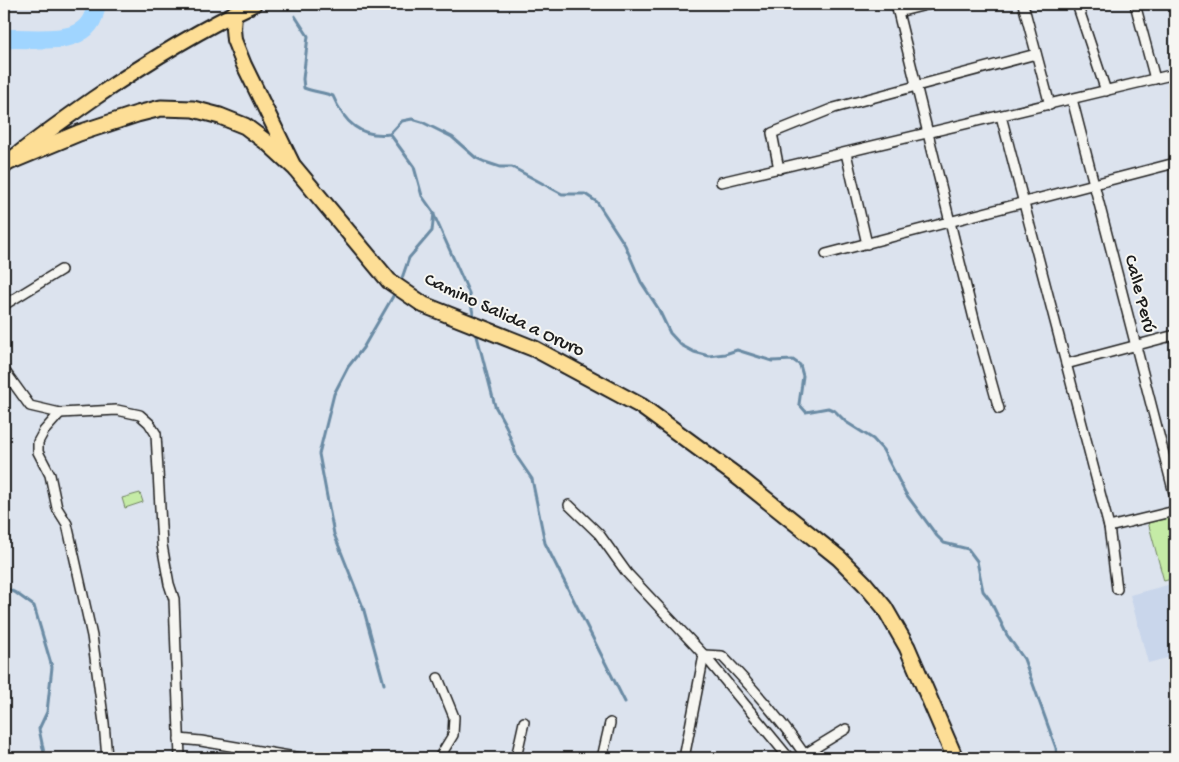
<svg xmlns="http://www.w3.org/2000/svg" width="1179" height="762" viewBox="0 0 1179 762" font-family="'Gochi Hand',sans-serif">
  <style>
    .built { fill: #c9d6eb }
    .green { fill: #c5eba6; stroke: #708461 }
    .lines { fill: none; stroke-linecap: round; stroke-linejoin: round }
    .stream { stroke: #6b8ba4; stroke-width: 3 }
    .river { stroke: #a0d5ff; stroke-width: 19 }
    .street-casing { stroke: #1c1c1c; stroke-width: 12 }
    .primary-casing { stroke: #1c1c1c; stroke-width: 18 }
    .highway-casing { stroke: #1c1c1c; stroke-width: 19 }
    .street { stroke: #f6f6f2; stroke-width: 9 }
    .primary { stroke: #fdde96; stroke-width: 14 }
    .highway { stroke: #fdde96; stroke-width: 15 }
    .labels { text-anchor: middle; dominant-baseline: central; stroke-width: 4; stroke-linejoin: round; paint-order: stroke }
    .street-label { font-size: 19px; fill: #1c1c1c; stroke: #f6f6f2 }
  </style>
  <rect width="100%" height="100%" fill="#dce3ee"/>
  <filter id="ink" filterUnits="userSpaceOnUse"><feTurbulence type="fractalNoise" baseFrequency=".02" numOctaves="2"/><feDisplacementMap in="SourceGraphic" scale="10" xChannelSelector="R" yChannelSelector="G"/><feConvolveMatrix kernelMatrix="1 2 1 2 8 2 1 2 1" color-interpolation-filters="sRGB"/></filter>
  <g filter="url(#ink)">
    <polygon class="built" points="1175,583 1175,656 1148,663 1130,595"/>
    <g class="green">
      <polygon points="140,493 143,502 125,508 122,498"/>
      <polygon points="1175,515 1175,578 1164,581 1148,522"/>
    </g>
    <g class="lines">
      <g class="stream">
        <path d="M 295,16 L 308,36 L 303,79 L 304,88 C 314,92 323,92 333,96 C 344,122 360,138 390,134 L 402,121 L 412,119 L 422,122 L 452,137 L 476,158 L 485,162 L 500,167 L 512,167 L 562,194 L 585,194 L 597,202 L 625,245 L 641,282 L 658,308 L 670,333 L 681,345 L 694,352 L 709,356 L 725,354 L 737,350 L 772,361 L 793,360 L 800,365 L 803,376 L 799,404 L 806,412 L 828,408 L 835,411 L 846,422 L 873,439 L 883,450 L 906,494 L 937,536 L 944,543 L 968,549 L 977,561 L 983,591 L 990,600 L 1007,635 L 1024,659 L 1056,748 L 1057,758"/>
        <polyline points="390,134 414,167 422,196 434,213 432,231 409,258 402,278"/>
        <polyline points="434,215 469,293 473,314"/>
        <polyline points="477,336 495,406 506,426 517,457 532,479 545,543 625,702"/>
        <polyline points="4,587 16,593 34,606 52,667 47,712 39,729 45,758"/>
        <polyline points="384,684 363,607 334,534 319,454 334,394 348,367 363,348 396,291"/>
      </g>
      <path class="river" d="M 4,39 C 36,36 92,51 96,4"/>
      <g class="street-casing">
        <g id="street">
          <polyline points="896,4 976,327 999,409"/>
          <polyline points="1023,4 1050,105"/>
          <polyline points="1077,4 1106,91"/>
          <polyline points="1135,4 1155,79"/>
          <polyline points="898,12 930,4"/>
          <polyline points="1072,99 1175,497"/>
          <polyline points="1001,116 1109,527 1117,589"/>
          <polyline points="846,153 867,244"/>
          <polyline points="779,169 772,133 834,108 1036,54"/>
          <polyline points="721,182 1175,74"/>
          <polyline points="826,254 1175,163"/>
          <polyline points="4,305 61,270"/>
          <polyline points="1066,364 1175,335"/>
          <polyline points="4,370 30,406 60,413 117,410 140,415 149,423 156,434 162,545 169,584 174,599 180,758"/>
          <polyline points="60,413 44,431 38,442 38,452 50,475 57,508 67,524 76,564 92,636 104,723 107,758"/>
          <polyline points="569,505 599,534 627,573 704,655 789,758"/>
          <polyline points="1109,527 1175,511"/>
          <polyline points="438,678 454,717 453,735 439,758"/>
          <polyline points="179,739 201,741 301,758"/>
          <polyline points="805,754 846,729"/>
          <polyline points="516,758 524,722"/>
          <polyline points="602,758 610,723"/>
          <path d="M 684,758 L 704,655 L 722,656 C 753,688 782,721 807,758"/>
        </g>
      </g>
      <g class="primary-casing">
        <g id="primary">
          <polyline points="234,13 233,29 234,40 244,65 293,165"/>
          <path d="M 13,158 C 39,137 66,118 93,99 C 144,64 198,30 254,4"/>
        </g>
      </g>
      <g class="highway-casing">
        <polyline id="highway" points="4,165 9,162 79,133 137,114 161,108 193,109 220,116 245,126 269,144 295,168 389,281 424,305 535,349 641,406 738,477 839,558 864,583 884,607 907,647 955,758"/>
      </g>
      <use href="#street" class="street"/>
      <use href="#primary" class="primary"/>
      <use href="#highway" class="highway"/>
    </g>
  </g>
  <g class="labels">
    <g class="street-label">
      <text transform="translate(1139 294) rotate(75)">Calle Perú</text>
      <text transform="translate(504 316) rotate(25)">Camino Salida a Oruro</text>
    </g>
  </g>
  <rect width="1179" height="762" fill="none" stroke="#f6f6f2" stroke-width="20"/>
  <rect x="10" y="10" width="1159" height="742" fill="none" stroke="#1c1c1c" stroke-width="2" filter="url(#ink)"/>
</svg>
